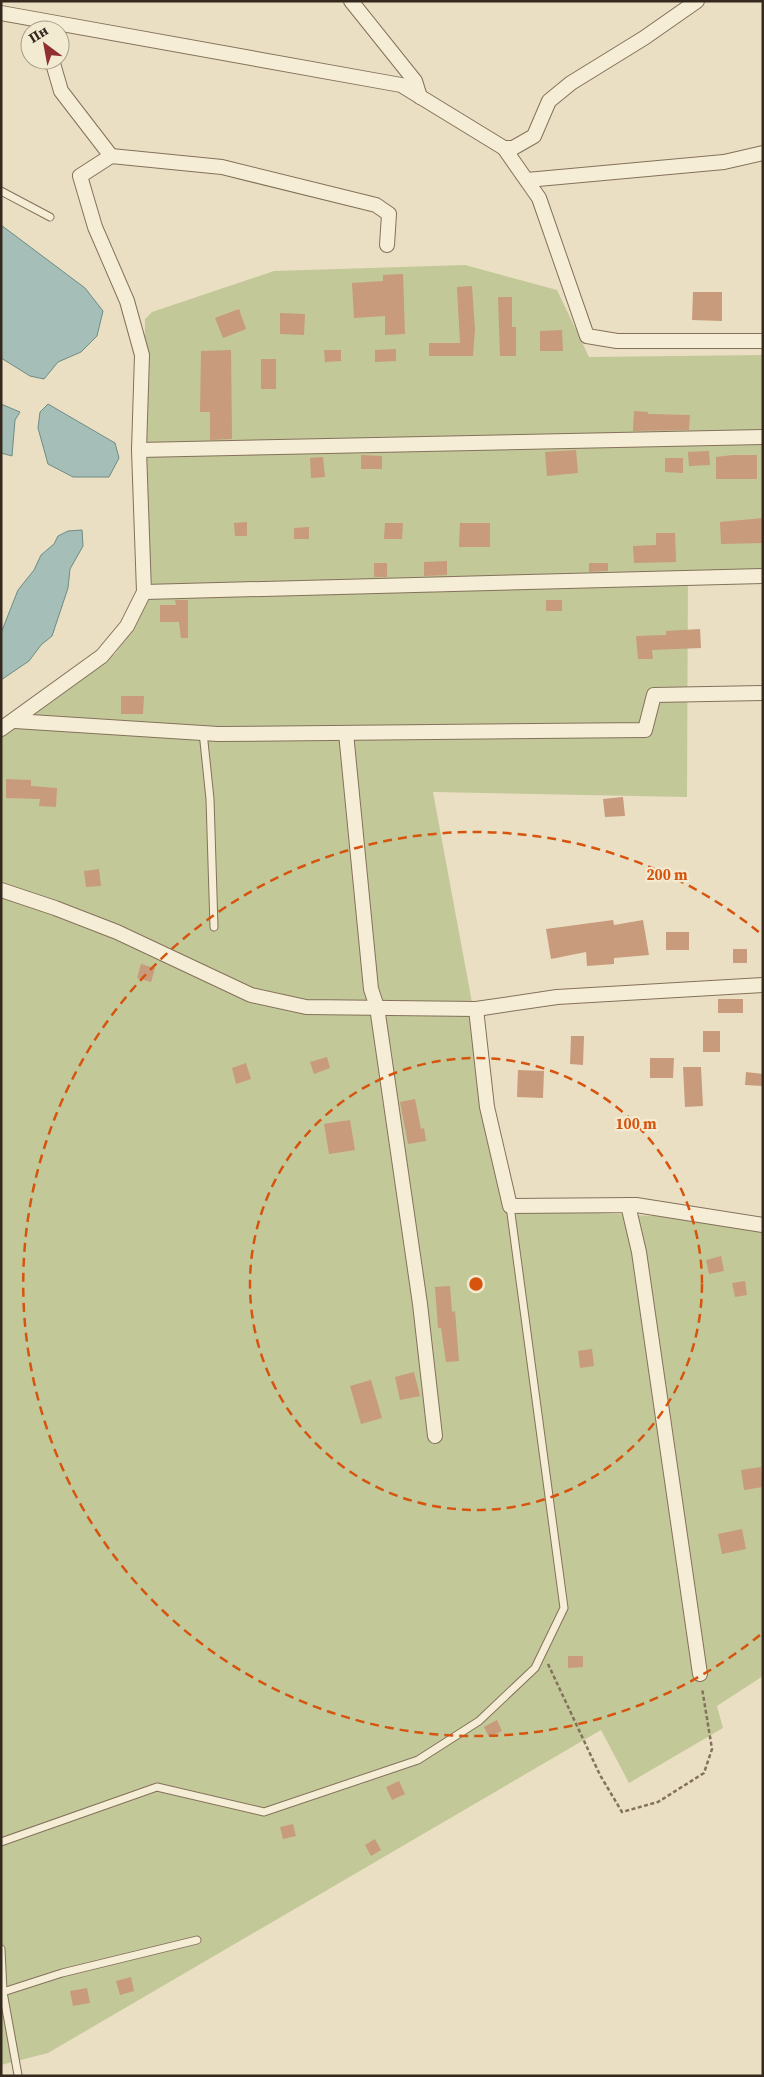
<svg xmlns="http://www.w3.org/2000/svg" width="764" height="2077" viewBox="0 0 764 2077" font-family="'Source Serif 4',serif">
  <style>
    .green { fill: #c3c898 }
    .water { fill: #a5beb7; stroke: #6d8c84 }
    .building { fill: #c79b7b }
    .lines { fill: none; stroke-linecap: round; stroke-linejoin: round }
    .service-casing { stroke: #84715b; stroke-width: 9 }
    .minor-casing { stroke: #84715b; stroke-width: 16 }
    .path { stroke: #84715b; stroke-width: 2.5; stroke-dasharray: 4 2.5; stroke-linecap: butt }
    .service { stroke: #f6edd6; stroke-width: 7 }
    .minor { stroke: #f6edd6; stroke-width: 14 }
    .ring { fill: none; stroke: #d6540e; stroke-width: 2.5; stroke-dasharray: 9 6 }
    .centre { fill: #d6540e; stroke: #f3ead2; stroke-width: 2.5 }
    .ring-label { font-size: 15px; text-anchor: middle; font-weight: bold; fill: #d6540e; stroke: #f3ead2; stroke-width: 4.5; stroke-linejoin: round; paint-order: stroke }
  </style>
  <rect width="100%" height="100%" fill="#ebdfc3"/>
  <polygon class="green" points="465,265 557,290 589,357 763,355 763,571 688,571 687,797 433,792 509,1202 524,1209 763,1222 763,1676 717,1706 723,1728 629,1783 601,1730 48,2053 1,2065 1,731 116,653 152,588 143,486 145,319 152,312 274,271"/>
  <g class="water">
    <polygon points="1,225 85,288 103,311 97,336 81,352 58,362 44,379 30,376 1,358"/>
    <polygon points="1,404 20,412 15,420 12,456 1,453"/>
    <polygon points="48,404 115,443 119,458 109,477 73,477 48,464 38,428 40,412"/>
    <polygon points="82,530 83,546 70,569 68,588 52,636 41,645 29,661 1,680 1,633 18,590 34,570 41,555 54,544 58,536 68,531"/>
  </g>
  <g class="building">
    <polygon points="403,274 405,334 385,335 385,316 354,318 352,283 383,281 383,275"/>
    <polygon points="472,286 475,329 473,356 429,356 429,343 460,343 457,287"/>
    <polygon points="693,292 722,292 722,321 692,320"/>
    <polygon points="498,297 512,297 512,327 516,327 516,356 500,356"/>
    <polygon points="239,309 246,329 223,338 215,318"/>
    <polygon points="280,313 305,314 304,335 280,334"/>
    <polygon points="562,330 563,351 540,351 540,331"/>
    <polygon points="396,349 396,361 375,362 375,350"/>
    <polygon points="231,350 232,439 210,440 210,412 200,412 201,351"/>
    <polygon points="324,350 341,350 341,361 325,362"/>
    <rect x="261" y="359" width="15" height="30"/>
    <polygon points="634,411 648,412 648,414 690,415 689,430 633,431"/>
    <polygon points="576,450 578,473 547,476 545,452"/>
    <polygon points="709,451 710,465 689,466 688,452"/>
    <polygon points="361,455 382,456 382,469 361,469"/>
    <polygon points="733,455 757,455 757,479 716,479 716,457"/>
    <polygon points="323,457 325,477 311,478 310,458"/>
    <polygon points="665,458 683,458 683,473 665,472"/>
    <polygon points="763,518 763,543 721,544 720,522"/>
    <polygon points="247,522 247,536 235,536 234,523"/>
    <polygon points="385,523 403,523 402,539 384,539"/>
    <polygon points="460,523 490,523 490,547 459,547"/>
    <polygon points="309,527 309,539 294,539 294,528"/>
    <polygon points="656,533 675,533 676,562 634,563 633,546 656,545"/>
    <polygon points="447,561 447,575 424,576 424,562"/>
    <rect x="374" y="563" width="13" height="14"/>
    <polygon points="589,563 608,563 608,571 589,572"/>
    <polygon points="175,600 188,600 188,638 181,638 179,622 160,622 160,605 176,605"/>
    <rect x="546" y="600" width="16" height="11"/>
    <polygon points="700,629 701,648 652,650 653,659 638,659 636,636 666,635 666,631"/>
    <polygon points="121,696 144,696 143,714 121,714"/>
    <polygon points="6,779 31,780 31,786 57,788 56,807 39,806 40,799 6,798"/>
    <polygon points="623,797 625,816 605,817 603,799"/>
    <polygon points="99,869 101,886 86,887 84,871"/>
    <polygon points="613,920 614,925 643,920 649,955 614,958 614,964 587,966 586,952 551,959 546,929"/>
    <rect x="666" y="932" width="23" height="18"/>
    <rect x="733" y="949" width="14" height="14"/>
    <polygon points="141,964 155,968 151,982 137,978"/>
    <rect x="718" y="999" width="25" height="14"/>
    <rect x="703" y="1031" width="17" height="21"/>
    <polygon points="571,1036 584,1036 583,1065 570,1064"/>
    <polygon points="327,1057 330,1068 314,1074 310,1062"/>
    <polygon points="650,1058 674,1058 673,1078 650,1078"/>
    <polygon points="246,1063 251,1079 236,1084 232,1068"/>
    <polygon points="683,1067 701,1067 703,1106 685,1107"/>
    <polygon points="518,1070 544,1071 543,1098 517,1097"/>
    <polygon points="746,1072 763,1074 763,1086 745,1085"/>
    <polygon points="415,1099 421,1129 424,1128 426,1141 408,1144 400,1102"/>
    <polygon points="350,1120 355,1150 329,1154 324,1124"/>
    <polygon points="721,1256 724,1271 709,1274 706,1260"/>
    <polygon points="745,1281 747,1295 735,1297 732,1283"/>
    <polygon points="450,1286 452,1312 455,1311 459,1361 446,1362 441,1328 438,1328 435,1287"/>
    <polygon points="592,1349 594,1366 580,1368 578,1351"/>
    <polygon points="414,1372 420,1396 400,1400 395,1377"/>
    <polygon points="371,1380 382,1418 361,1424 350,1386"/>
    <polygon points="761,1467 763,1487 744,1490 741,1470"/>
    <polygon points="742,1529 746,1549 722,1554 718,1534"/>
    <polygon points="568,1656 583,1656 583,1667 568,1668"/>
    <polygon points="497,1720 502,1731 489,1737 484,1727"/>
    <polygon points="399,1781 405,1794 392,1800 386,1787"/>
    <polygon points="293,1824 296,1836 283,1839 280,1827"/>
    <polygon points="375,1839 381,1850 371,1856 365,1845"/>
    <polygon points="131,1977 134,1991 120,1995 116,1981"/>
    <polygon points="87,1988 90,2003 73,2006 70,1991"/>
  </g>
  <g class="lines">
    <g class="service-casing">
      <g id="service">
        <polyline points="1,191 50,217"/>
        <polyline points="203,732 210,799 214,927"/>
        <polyline points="1,1842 157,1787 264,1812 418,1760 479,1721 535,1668 564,1608 510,1206"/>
        <polyline points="1,1949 3,1992 18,2075"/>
        <polyline points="3,1992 62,1973 197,1940"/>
      </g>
    </g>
    <g class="minor-casing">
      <g id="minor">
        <polyline points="351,1 415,81 420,97"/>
        <polyline points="1,13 401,85 504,148 539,198 587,336 617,341 763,341"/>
        <polyline points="504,148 513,148 534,136 549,101 571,83 644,38 697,1"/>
        <polyline points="111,156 222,167 376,205 389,214 387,245"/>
        <polyline points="527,180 724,162 763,153"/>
        <polyline points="139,450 763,437"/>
        <polyline points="144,592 763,576"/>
        <polyline points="15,721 218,734 645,730 654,695 763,693"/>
        <polyline points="1,729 102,656 127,626 144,592 139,450 142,355 127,301 95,227 80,176 111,156 61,91 52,60"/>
        <polyline points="346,733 371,989 377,1007 420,1304 435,1436"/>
        <polyline points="1,890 55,908 117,932 251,995 306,1007 476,1009 557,997 763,985"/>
        <polyline points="476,1009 487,1107 510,1206 636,1205 763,1225"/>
        <polyline points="628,1205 639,1252 700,1674"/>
      </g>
    </g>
    <polyline class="path" points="548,1664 600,1775 622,1812 658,1802 704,1773 712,1749 702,1688"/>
    <use href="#service" class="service"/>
    <use href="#minor" class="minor"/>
  </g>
  <g class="ring">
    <circle cx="476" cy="1284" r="226"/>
    <path d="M760 1635A452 452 0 1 1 760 933"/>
  </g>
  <circle cx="476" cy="1284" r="8" class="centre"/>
  <g class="ring-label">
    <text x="667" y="880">200 m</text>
    <text x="636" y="1129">100 m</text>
  </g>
  <rect width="764" height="2077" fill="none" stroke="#35291e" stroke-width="5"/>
  <g transform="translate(45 45) rotate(328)"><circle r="24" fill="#f3ead2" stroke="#a79d8a"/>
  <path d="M0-4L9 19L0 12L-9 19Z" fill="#8f2f30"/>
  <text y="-8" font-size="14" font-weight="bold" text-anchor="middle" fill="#35291e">Пн</text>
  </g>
</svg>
